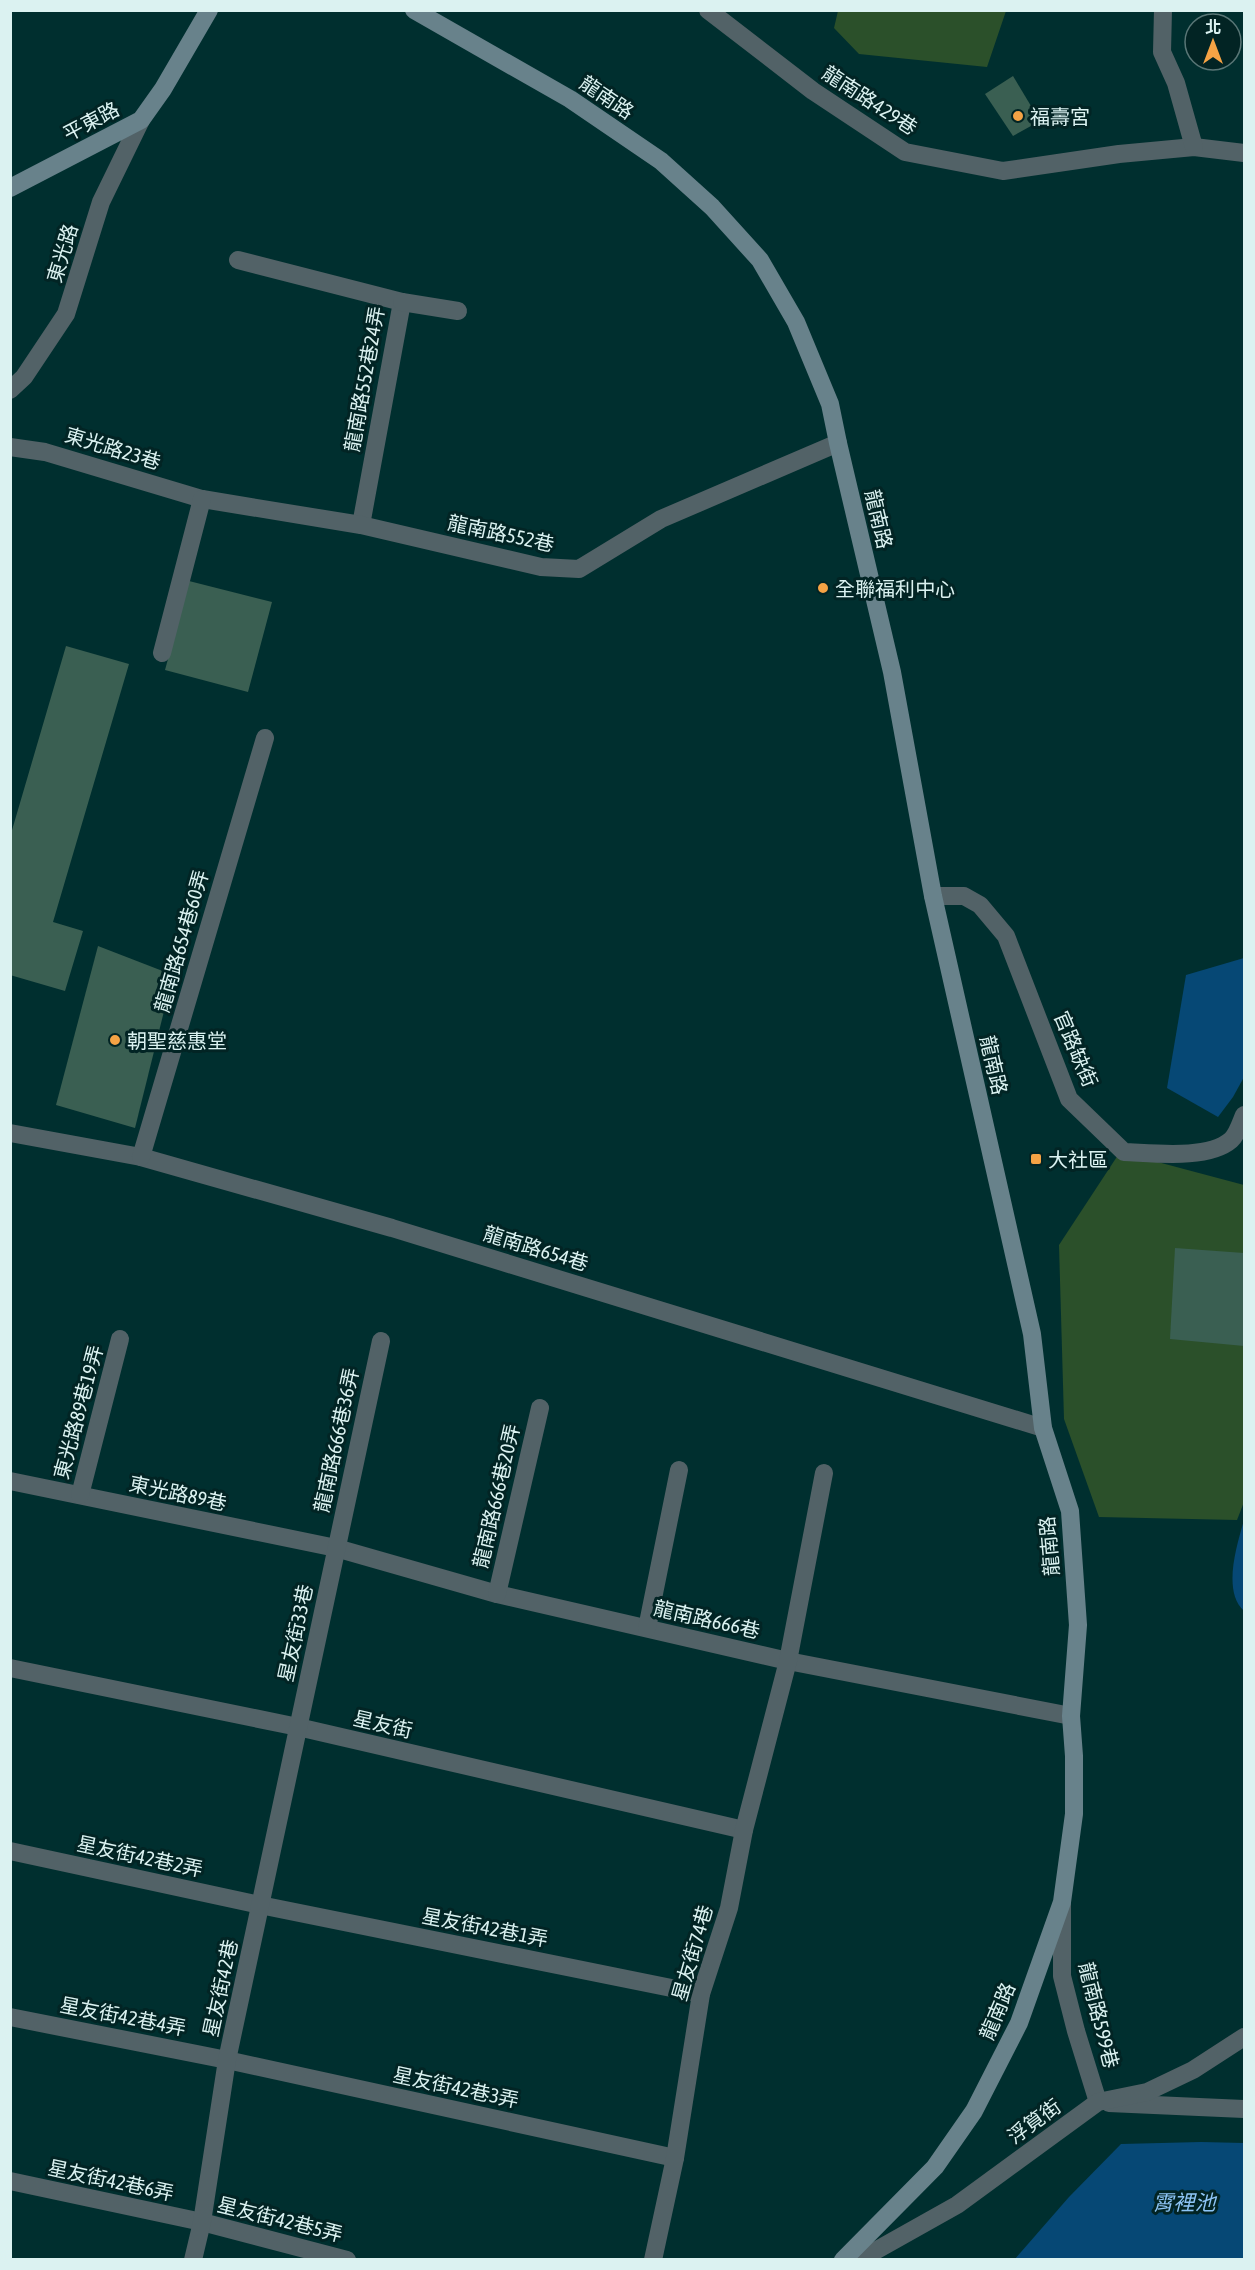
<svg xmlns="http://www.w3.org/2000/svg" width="1255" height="2270" viewBox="0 0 1255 2270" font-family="'Asap Condensed','Noto Sans TC',sans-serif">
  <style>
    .green { fill: #2b502a }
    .water { fill: #064875 }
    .building { fill: #3a5f52 }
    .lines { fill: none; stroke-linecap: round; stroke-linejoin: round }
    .lane { stroke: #526267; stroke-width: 18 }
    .street { stroke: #526267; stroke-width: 18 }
    .secondary { stroke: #68828b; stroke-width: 18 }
    .poi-dot { fill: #f5a345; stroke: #022424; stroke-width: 2 }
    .labels { text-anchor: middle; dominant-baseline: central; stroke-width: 6; stroke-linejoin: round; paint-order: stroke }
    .street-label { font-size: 20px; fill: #dbf2f1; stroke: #022424 }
    .poi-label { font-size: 20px; fill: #dbf2f1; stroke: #022424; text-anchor: start }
    .water-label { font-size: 21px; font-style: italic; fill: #8ec5f6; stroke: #022424 }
  </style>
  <rect width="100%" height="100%" fill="#002f2f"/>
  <g class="green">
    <polygon points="838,11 838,10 1006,11 987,67 859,54 834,28"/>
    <polygon points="1120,1152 1244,1185 1244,1502 1237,1520 1099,1517 1064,1419 1059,1245"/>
  </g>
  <g class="water">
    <polygon points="1244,958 1244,1077 1233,1097 1218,1117 1167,1088 1186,975"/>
    <path d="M 1244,1520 L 1244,1611 C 1222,1591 1237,1545 1244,1520 Z"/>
    <polygon points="1201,2142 1244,2143 1244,2259 1015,2259 1069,2197 1121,2144"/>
  </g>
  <g class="building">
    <polygon points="1013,76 1040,121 1013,136 985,94"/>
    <polygon points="189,581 272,602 248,692 165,670"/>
    <polygon points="66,646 129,664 53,922 83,931 65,991 10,975 10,837"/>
    <polygon points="98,946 173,975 135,1128 56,1105"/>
    <polygon points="1175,1248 1244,1253 1244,1346 1170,1339"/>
  </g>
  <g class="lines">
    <g class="lane">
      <polyline points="238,260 402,302 361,525"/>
      <polyline points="402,302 458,311"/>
      <polyline points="10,390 24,377 66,314 101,202 141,120"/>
      <polyline points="10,447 45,452 202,499 361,525 541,567 579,569 661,519 838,443"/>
      <polyline points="162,653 202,499"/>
      <path d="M 933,896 L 964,896 L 980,905 L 1006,936 L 1069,1099 L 1124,1152 C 1153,1153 1208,1160 1231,1140 C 1237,1135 1241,1122 1244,1115"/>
      <polyline points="10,1133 141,1157 392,1228 1043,1428"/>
      <polyline points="141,1157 265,738"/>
      <polyline points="10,1481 336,1548 497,1594 788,1661 1071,1716"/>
      <polyline points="80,1495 120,1339"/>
      <polyline points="497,1594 540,1408"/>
      <polyline points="647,1628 679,1470"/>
      <polyline points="10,1668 298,1727 744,1830"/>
      <polyline points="10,1851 260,1905 701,1994"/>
      <polyline points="10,2017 227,2060 675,2158"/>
      <polyline points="1109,2103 1244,2109"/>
      <polyline points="10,2181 202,2222 347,2260"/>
      <polyline points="193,2260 202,2222 227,2060 381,1341"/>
      <polyline points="653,2260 675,2158 701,1994 729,1908 744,1830 788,1661 824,1473"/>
    </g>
    <g class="street">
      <polyline points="708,10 813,91 905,152 1003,171 1119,154 1194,147 1244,153"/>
      <polyline points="1163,10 1162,52 1176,83 1194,147"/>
      <polyline points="1062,1904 1062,1976 1076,2031 1098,2102"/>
      <polyline points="859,2260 957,2205 1098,2102 1147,2092 1193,2070 1244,2037"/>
    </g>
    <g class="secondary">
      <polyline points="414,10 570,99 661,161 712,207 760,260 796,322 830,404 838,443 892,672 933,896 1032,1334 1043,1428 1070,1511 1078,1625 1071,1716 1074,1756 1074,1814 1062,1902 1019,2023 974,2111 935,2167 843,2260"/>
      <polyline points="10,188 141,120 163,89 209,10"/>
    </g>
  </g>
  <g class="poi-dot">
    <circle cx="1018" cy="116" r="6"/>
    <circle cx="823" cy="588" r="6"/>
    <circle cx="115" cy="1040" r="6"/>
    <rect x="1030" y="1153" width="12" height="12" rx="3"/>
  </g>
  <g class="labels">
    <g class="street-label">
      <text transform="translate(607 97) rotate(34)">龍南路</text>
      <text transform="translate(870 100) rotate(33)">龍南路429巷</text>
      <text transform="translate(91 121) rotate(-28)">平東路</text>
      <text transform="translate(62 253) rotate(-73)">東光路</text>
      <text transform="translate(364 379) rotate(-80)">龍南路552巷24弄</text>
      <text transform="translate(113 448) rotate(17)">東光路23巷</text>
      <text transform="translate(879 519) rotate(77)">龍南路</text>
      <text transform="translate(501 533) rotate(12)">龍南路552巷</text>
      <text transform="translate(181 941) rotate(-74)">龍南路654巷60弄</text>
      <text transform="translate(1076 1049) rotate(67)">官路缺街</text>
      <text transform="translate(994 1065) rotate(77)">龍南路</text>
      <text transform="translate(536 1248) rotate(17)">龍南路654巷</text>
      <text transform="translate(78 1412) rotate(-75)">東光路89巷19弄</text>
      <text transform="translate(336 1440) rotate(-78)">龍南路666巷36弄</text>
      <text transform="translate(178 1493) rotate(12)">東光路89巷</text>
      <text transform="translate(496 1496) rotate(-77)">龍南路666巷20弄</text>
      <text transform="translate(1049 1546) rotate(-95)">龍南路</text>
      <text transform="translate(707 1619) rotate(13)">龍南路666巷</text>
      <text transform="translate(295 1633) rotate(-78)">星友街33巷</text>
      <text transform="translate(383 1724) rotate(13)">星友街</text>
      <text transform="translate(140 1856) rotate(12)">星友街42巷2弄</text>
      <text transform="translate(485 1927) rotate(11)">星友街42巷1弄</text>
      <text transform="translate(692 1953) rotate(-74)">星友街74巷</text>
      <text transform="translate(220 1988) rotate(-78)">星友街42巷</text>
      <text transform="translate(997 2011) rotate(-67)">龍南路</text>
      <text transform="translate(1099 2015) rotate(76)">龍南路599巷</text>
      <text transform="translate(123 2016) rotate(11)">星友街42巷4弄</text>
      <text transform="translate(456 2087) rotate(12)">星友街42巷3弄</text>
      <text transform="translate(1034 2121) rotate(-36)">浮筧街</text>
      <text transform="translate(111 2180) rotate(12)">星友街42巷6弄</text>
      <text transform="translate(280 2219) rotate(14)">星友街42巷5弄</text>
    </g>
    <g class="poi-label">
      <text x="1030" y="116">福壽宮</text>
      <text x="835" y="588">全聯福利中心</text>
      <text x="127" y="1040">朝聖慈惠堂</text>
      <text x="1048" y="1159">大社區</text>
    </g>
    <g class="water-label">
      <text x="1184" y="2202">霄裡池</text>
    </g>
  </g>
  <rect width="1255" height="2270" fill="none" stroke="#dbf2f1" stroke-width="24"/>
  <g transform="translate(1213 42)"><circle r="28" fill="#022424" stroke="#597676" stroke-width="1.5"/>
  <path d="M0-4.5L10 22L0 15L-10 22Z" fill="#f5a345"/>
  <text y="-9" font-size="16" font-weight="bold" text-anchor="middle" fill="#dbf2f1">北</text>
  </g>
</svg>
